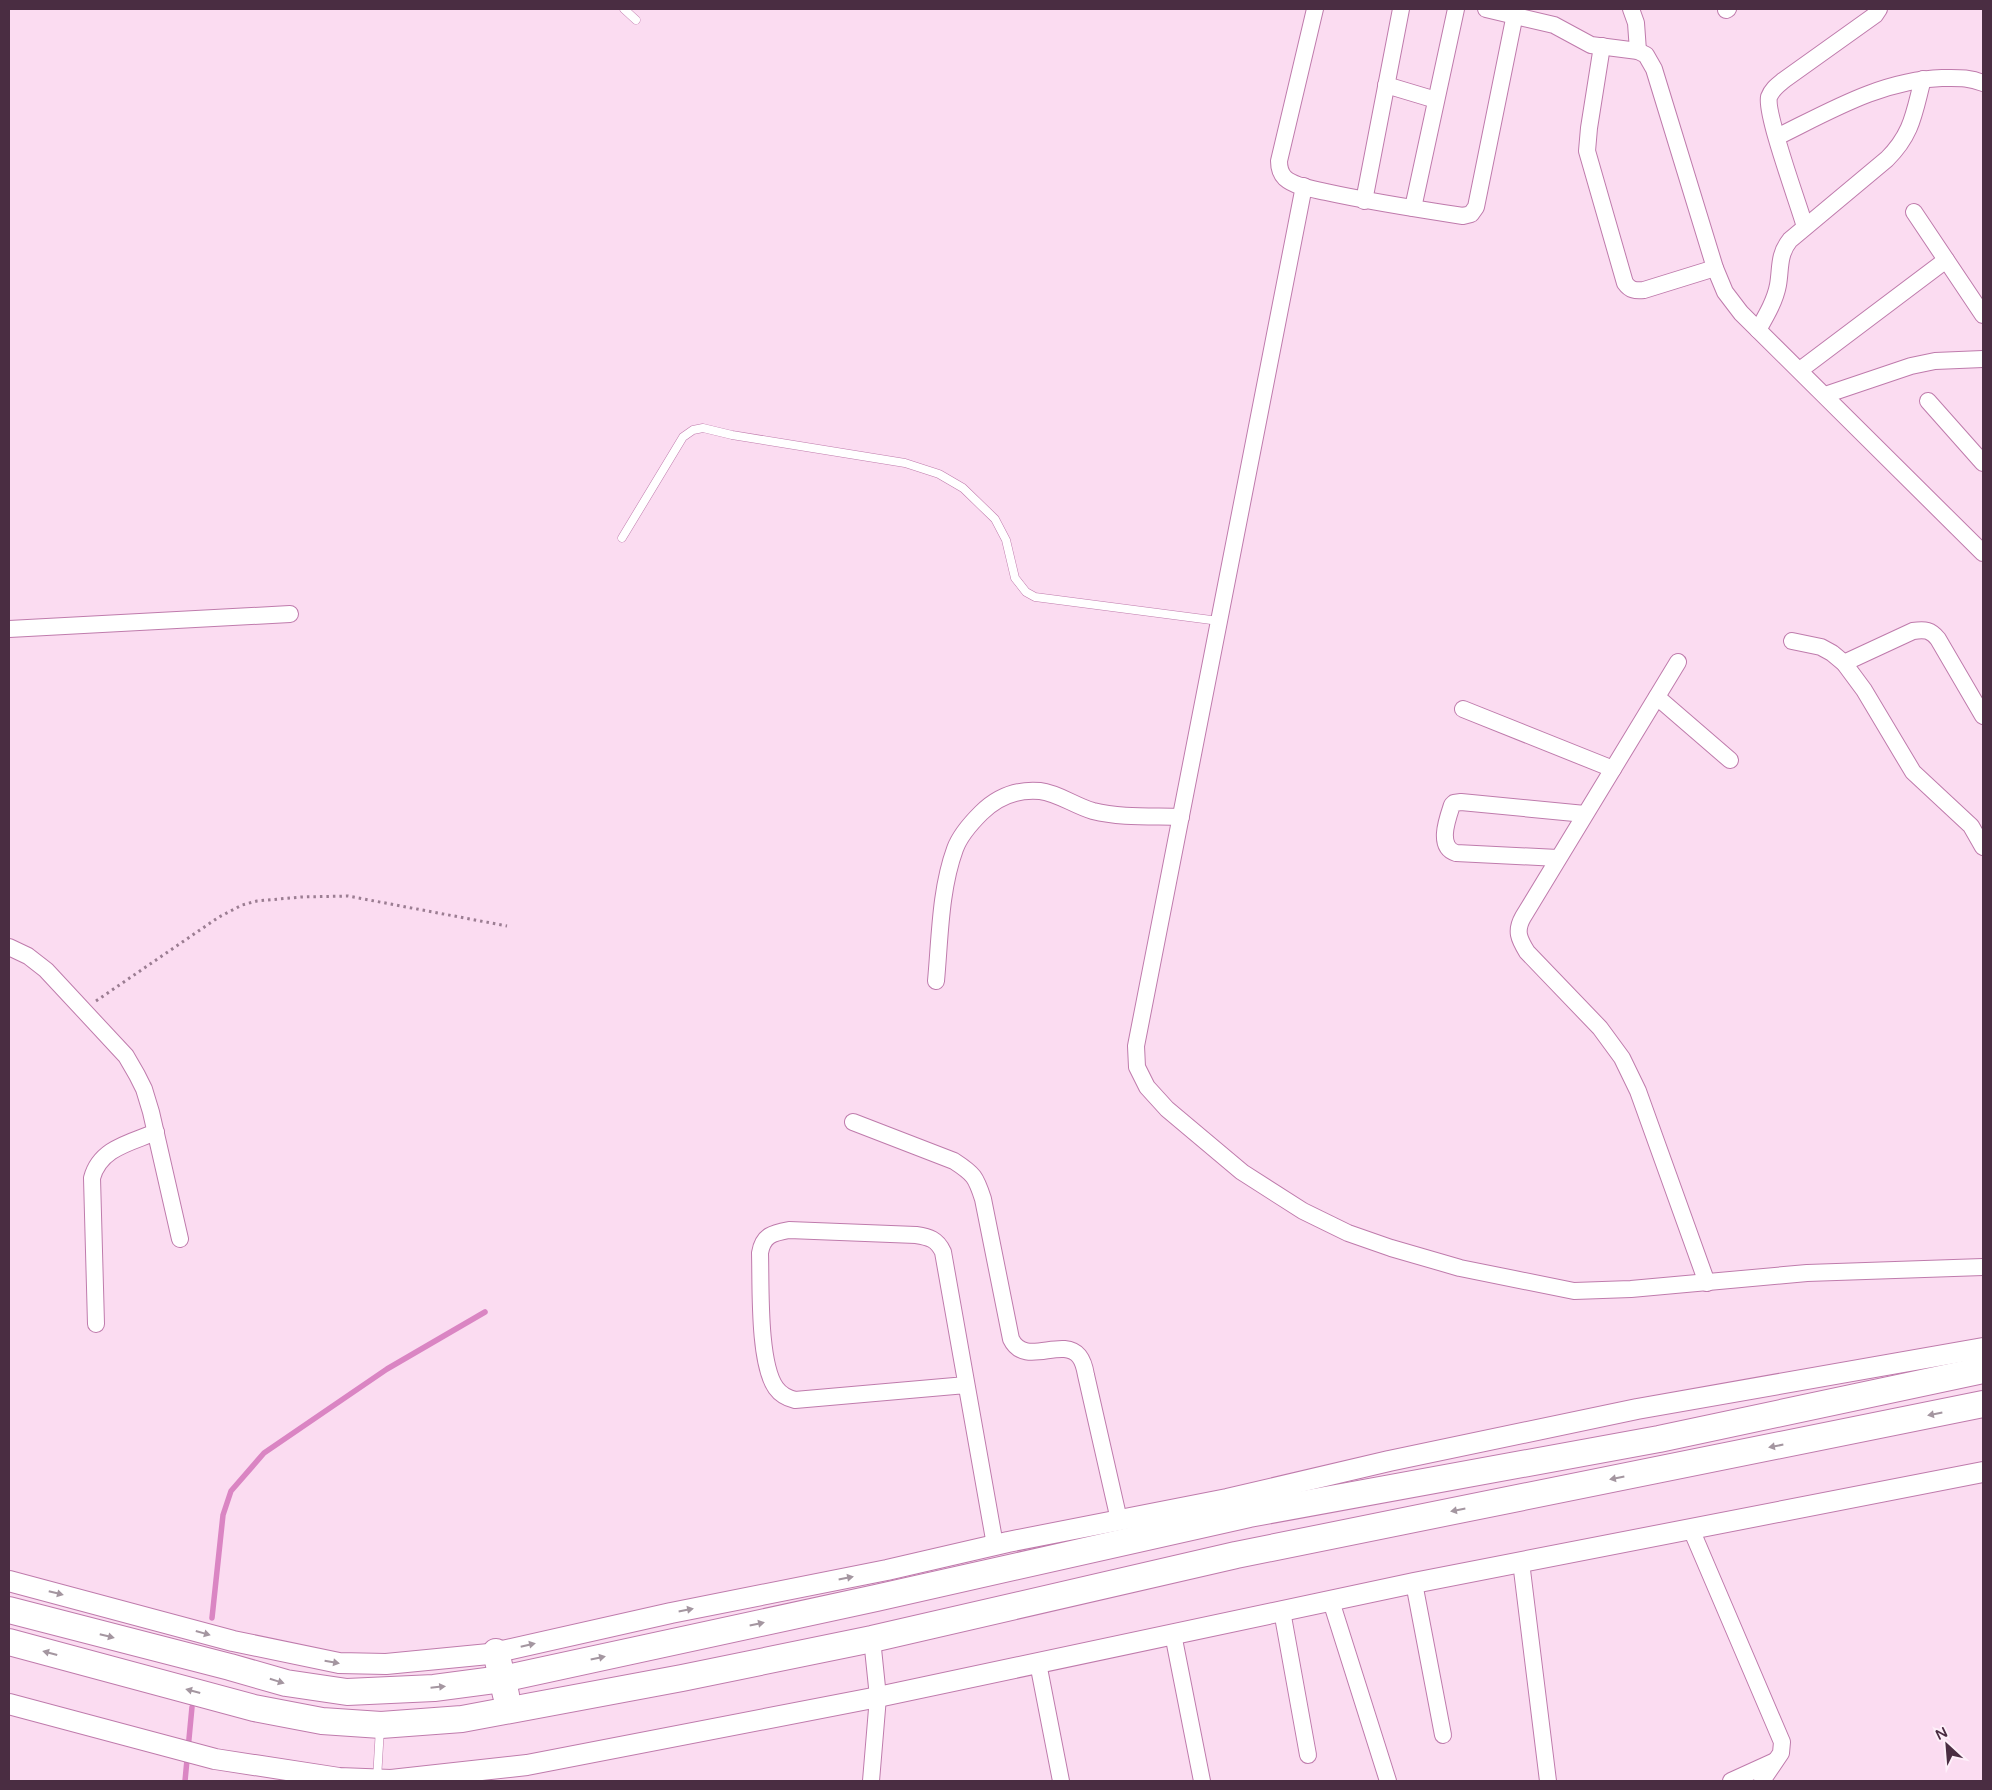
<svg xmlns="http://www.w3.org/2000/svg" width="1992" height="1790" viewBox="0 0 1992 1790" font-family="'Varela Round',sans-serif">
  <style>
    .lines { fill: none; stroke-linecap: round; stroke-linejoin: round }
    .stream { stroke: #da85c3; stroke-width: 5.5 }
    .service-casing { stroke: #bf7bac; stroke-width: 9 }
    .minor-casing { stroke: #bf7bac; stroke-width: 18 }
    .tertiary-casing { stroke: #bf7bac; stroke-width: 22 }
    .trunk-casing { stroke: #bf7bac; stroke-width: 28 }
    .path { stroke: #9b7d92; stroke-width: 3; stroke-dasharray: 2.5 4; stroke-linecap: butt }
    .service { stroke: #fff; stroke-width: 8 }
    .minor { stroke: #fff; stroke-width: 16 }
    .tertiary { stroke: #fff; stroke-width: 20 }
    .trunk { stroke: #fff; stroke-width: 26 }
    .oneway { fill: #a496a0 }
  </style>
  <rect width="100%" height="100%" fill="#fbdcf1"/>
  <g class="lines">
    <g class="stream">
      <polyline points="212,1618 223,1515 231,1491 264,1453 387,1369 485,1312"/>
      <polyline points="185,1781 192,1707"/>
    </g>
    <g class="service-casing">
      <g id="service">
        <polyline points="624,9 636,20"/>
        <polyline points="622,538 683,437 693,430 703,428 732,435 905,463 939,474 963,488 995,519 1006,540 1015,578 1026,592 1035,597 1219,621"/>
        <polyline points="377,1779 380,1728"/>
      </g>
    </g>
    <g class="minor-casing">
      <g id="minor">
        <path d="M 1315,9 L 1279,161 C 1279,168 1280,173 1285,178 C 1295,187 1313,189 1326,192 C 1371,202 1417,209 1463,216 L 1471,214 L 1476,207 L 1514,19 L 1514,9"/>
        <polyline points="1486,9 1554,25 1591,45 1638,51 1646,55 1654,69 1715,268 1725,292 1741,313 1983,553"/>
        <polyline points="1631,9 1636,23 1638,51"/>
        <polyline points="1726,10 1728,9"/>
        <path d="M 1602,46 L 1589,128 L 1587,151 L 1625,283 C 1630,290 1635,291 1644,290 L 1715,268"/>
        <polyline points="1386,85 1436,100"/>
        <path d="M 1777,137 C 1830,111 1882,80 1942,78 C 1958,78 1968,77 1983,83"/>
        <polyline points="1304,186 1136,1046 1137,1067 1147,1087 1167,1109 1242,1172 1303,1211 1348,1233 1391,1248 1460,1268 1574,1291 1631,1289 1807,1273 1983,1267"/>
        <polyline points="1364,201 1401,9"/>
        <polyline points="1413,208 1456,9"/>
        <polyline points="1914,212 1983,315"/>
        <path d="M 1805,227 C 1799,205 1765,114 1769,97 C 1772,89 1778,85 1784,80 L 1875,15 L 1879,9"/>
        <path d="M 1758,330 C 1766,316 1775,301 1778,285 C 1781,268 1778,255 1790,240 L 1887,159 C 1913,133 1914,112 1923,79"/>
        <polyline points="1800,370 1946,260"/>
        <polyline points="1825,395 1911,366 1935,361 1983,359"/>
        <polyline points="1928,401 1983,463"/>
        <polyline points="9,629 290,614"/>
        <polyline points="1792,641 1821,647 1832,653 1844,663 1864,690 1913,772 1971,826 1983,847"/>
        <path d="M 1678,662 L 1523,917 C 1515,931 1519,939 1527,952 L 1600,1028 L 1622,1058 L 1638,1091 L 1707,1283"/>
        <path d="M 1844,663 L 1913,631 C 1925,629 1931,630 1938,639 L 1983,716"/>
        <polyline points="1657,697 1730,760"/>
        <polyline points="1463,709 1613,769"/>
        <path d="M 1558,858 L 1456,853 C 1437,847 1447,820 1452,805 L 1454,803 L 1461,802 L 1585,814"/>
        <polyline points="9,947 28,956 46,970 126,1056 137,1075 144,1089 151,1112 180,1239"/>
        <path d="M 936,981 C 940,938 940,890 955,849 C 960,835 971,823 981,813 C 997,797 1017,789 1040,791 C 1058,793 1075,806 1093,811 C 1121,818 1152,816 1181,817"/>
        <path d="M 853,1122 L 954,1161 C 974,1174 976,1177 983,1199 L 1011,1339 C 1025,1368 1062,1336 1079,1356 C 1083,1361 1085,1369 1086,1375 L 1119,1520"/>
        <path d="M 96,1324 L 92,1178 C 100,1148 130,1143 156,1132"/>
        <path d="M 966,1385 L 795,1400 C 787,1398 781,1395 776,1388 C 758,1363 761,1285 760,1253 C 763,1235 773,1233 789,1230 L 916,1235 C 929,1237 937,1239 943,1252 L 995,1545"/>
        <polyline points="1691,1529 1782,1742 1781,1753 1762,1781"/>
        <polyline points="1521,1562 1548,1781"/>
        <polyline points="1414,1583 1443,1735"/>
        <polyline points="1331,1601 1388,1781"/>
        <polyline points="1282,1611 1308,1755"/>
        <polyline points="1173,1634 1202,1781"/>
        <polyline points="1038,1663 1061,1781"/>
        <polyline points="871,1781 878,1697 872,1639"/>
        <polyline points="1731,1781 1775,1761"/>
      </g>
    </g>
    <g class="tertiary-casing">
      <g id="tertiary">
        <polyline points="9,1581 233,1641 339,1663 386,1664 489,1654 671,1613 887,1570 1008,1542 1227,1499 1389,1461 1637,1409 1983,1348"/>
        <polyline points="9,1704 215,1759 339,1778 391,1780 527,1765 878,1697 1414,1583 1983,1472"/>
      </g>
    </g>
    <g class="trunk-casing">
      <g id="trunk">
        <polyline points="9,1610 230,1667 286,1683 347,1692 434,1688 502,1679 876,1598 1249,1514 1659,1439 1983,1370"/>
        <polyline points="9,1642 254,1708 322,1721 381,1725 462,1719 682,1678 872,1639 1236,1555 1983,1404"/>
        <polyline points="496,1652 506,1695"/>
      </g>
    </g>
    <polyline class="path" points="96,1001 219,917 242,905 257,901 301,897 348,896 507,926"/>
    <use href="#service" class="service"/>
    <use href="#minor" class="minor"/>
    <use href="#tertiary" class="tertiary"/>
    <use href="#trunk" class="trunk"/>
  </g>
  <defs><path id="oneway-solid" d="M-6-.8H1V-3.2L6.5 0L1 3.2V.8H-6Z" transform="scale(1.25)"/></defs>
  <g class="oneway">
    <use href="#oneway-solid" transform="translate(1935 1414) rotate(169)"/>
    <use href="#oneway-solid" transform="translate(1776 1446) rotate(169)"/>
    <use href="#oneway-solid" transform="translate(1617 1478) rotate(169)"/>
    <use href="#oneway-solid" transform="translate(1458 1510) rotate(169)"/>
    <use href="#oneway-solid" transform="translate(846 1578) rotate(-11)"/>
    <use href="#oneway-solid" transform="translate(56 1593) rotate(14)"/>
    <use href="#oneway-solid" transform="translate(686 1610) rotate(-11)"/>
    <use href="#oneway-solid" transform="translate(757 1624) rotate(-12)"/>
    <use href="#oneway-solid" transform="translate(203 1633) rotate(16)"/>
    <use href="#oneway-solid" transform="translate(107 1636) rotate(14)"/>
    <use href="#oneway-solid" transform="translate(528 1645) rotate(-13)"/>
    <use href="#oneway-solid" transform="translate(50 1653) rotate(-165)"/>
    <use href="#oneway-solid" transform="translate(598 1658) rotate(-12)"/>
    <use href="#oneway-solid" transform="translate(332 1662) rotate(10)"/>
    <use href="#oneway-solid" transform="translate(277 1681) rotate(17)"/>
    <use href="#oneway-solid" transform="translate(438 1687) rotate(-6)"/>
    <use href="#oneway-solid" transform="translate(193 1691) rotate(-165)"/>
  </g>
  <rect width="1992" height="1790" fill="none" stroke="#4a2d42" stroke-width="20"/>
  <g transform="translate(1947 1745) rotate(334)" stroke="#feeff9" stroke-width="4" paint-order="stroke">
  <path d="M0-4L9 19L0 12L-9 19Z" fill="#4a2d42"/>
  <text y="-8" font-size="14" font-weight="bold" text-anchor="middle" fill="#4a2d42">N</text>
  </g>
</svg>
